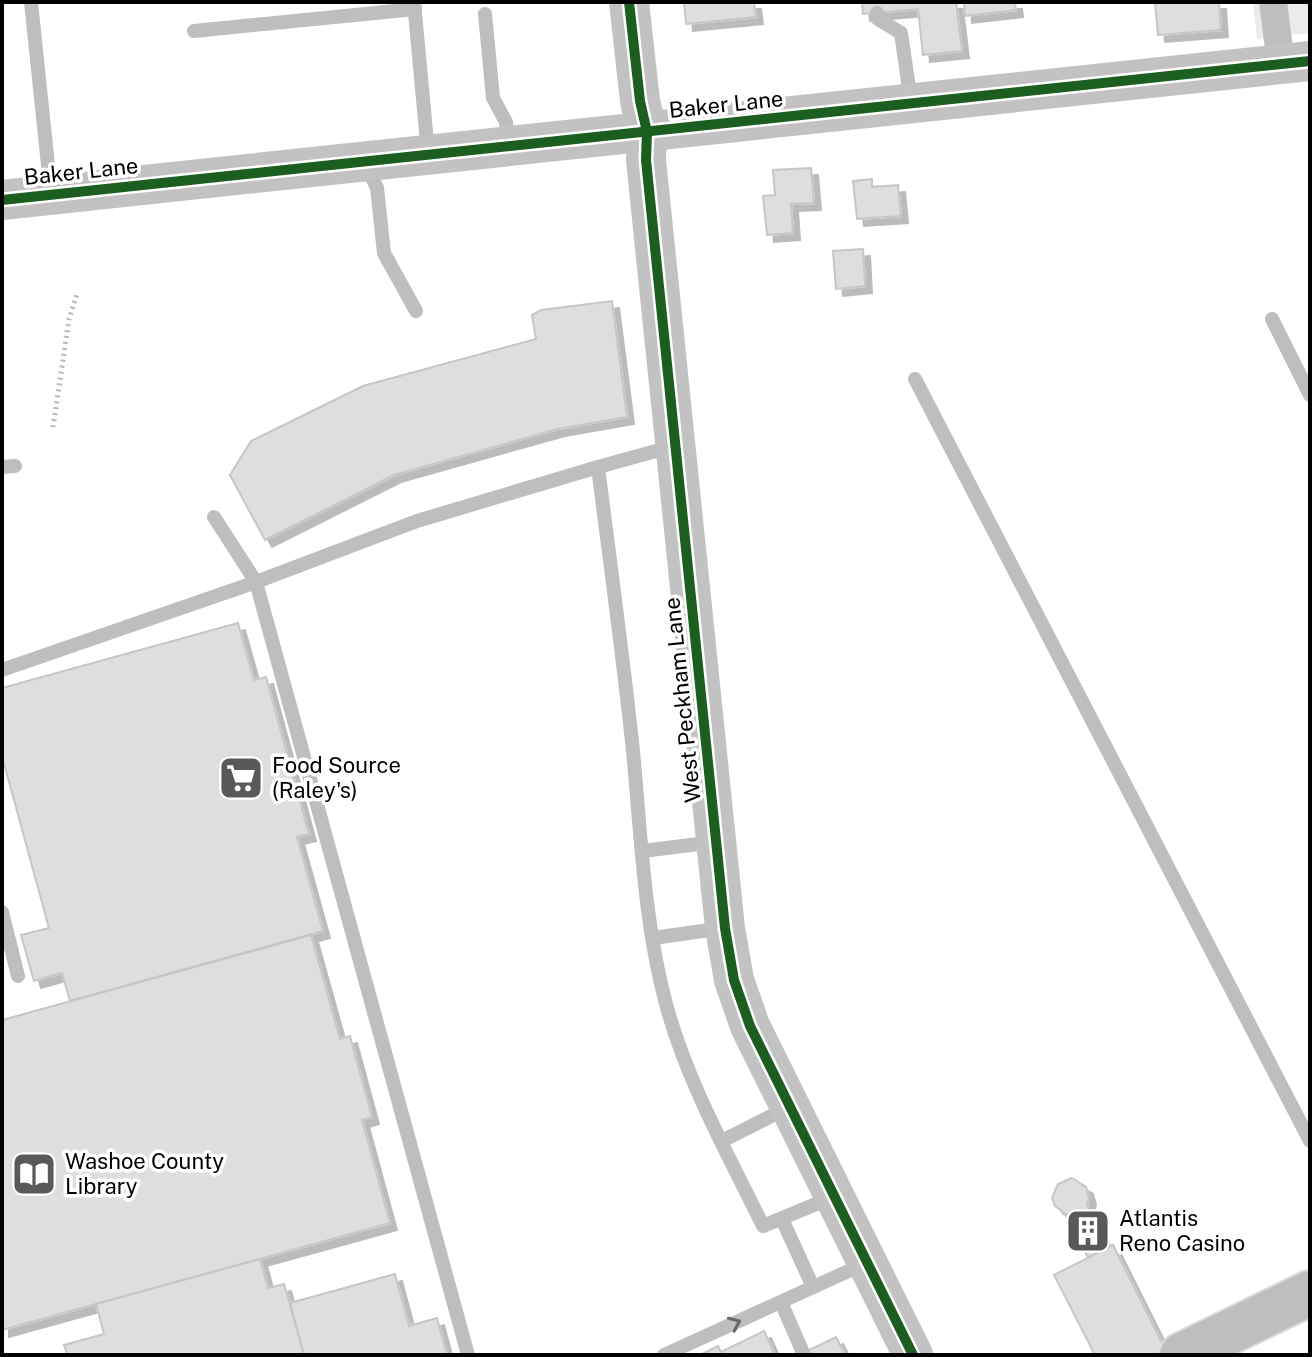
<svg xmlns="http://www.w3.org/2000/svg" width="1312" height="1357" viewBox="0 0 1312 1357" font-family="'Public Sans',sans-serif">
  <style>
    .green { fill: #ebebeb }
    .building { fill: #dedede; stroke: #c6c6c6; stroke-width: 2; filter: url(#shadow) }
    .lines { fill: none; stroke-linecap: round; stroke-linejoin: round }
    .primary-casing { stroke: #dbdbdb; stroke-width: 48 }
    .path { stroke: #b9b9b9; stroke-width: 5; stroke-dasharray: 2 4; stroke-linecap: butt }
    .lane { stroke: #bebebe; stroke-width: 14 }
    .street { stroke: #bebebe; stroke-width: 28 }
    .secondary { stroke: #c2c2c2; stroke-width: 40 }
    .primary { stroke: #bebebe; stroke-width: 44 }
    .cycleway-casing { stroke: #fff; stroke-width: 15 }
    .cycleway { stroke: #1b5e20; stroke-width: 10 }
    .oneway { stroke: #686868 }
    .labels { text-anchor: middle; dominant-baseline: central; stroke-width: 7; stroke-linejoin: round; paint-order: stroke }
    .street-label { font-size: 22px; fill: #000; stroke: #fff }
    .poi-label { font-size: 22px; fill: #000; stroke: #fff; text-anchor: start }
  </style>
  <defs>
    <filter id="shadow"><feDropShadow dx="7" dy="7" stdDeviation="0" flood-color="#0004"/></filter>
  </defs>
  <rect width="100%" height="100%" fill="#fff"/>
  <polygon class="green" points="1253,2 1310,2 1310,33 1257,39"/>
  <g class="building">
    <polygon points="684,2 754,2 756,17 686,24"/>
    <polygon points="862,2 956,2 962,51 923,55 918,9 863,14"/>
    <polygon points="964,2 1015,2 1016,10 965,16"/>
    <polygon points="1155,2 1219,2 1221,30 1158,35"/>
    <polygon points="811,168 814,203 791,204 793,233 767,235 763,196 775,195 773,170"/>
    <polygon points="872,179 872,187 898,185 901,216 857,219 853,181"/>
    <polygon points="863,249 865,286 836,289 833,251"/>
    <polygon points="612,301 627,417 558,429 394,475 265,540 230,475 251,441 363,386 536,339 532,315 541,310"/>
    <polygon points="238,623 254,680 266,677 309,834 297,837 323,931 70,1001 62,973 34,981 21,935 49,928 2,756 2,688"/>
    <polygon points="311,935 340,1039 350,1036 372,1117 362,1120 390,1223 2,1330 2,1020"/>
    <polygon points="1072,1178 1086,1187 1089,1198 1087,1205 1108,1248 1088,1258 1067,1215 1055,1206 1052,1198 1058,1184"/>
    <polygon points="1113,1245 1168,1355 1095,1355 1054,1275"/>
    <polygon points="260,1259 268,1288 284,1284 304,1355 63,1355 67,1354 64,1345 104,1334 96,1304"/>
    <polygon points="395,1274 409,1326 437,1318 447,1355 304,1355 290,1303"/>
    <polygon points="764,1331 775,1355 700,1355 718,1346 721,1352"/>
    <polygon points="836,1337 845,1355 799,1355"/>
  </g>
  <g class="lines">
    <g class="primary-casing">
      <polyline id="primary" points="1182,1355 1310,1293"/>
    </g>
    <polyline class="path" points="53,427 69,319 77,294"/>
    <g class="lane">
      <polyline points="31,2 51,194"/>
      <polyline points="414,2 428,153"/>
      <polyline points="877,13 878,19 901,33 911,102"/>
      <polyline points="485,14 493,98 506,122 508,143"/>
      <polyline points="194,31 415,9"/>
      <polyline points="366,165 377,188 384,253 416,311"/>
      <polyline points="1272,319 1310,395"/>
      <polyline points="915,379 1310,1141"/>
      <path d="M 674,446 L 598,467 C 610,562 623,656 633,751 C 641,835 644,922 666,1004 C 687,1082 728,1154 763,1226 L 833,1197"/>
      <polyline points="2,467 15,466"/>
      <polyline points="214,517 256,582 468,1355"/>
      <polyline points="2,670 256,582 417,521 598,467"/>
      <polyline points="643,851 714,842"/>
      <polyline points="2,912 18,976"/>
      <polyline points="653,938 724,928"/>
      <polyline points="722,1141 789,1107"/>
      <polyline points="782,1219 813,1287"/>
      <polyline points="781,1302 804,1355"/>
      <polyline points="664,1355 864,1264"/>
    </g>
    <polyline class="street" points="1273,2 1281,64"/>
    <g class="secondary">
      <polyline points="629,2 640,101 647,132 646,160 725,928 734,980 750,1026 913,1355"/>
      <polyline points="2,200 1310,61"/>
    </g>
    <use href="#primary" class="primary"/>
    <g class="cycleway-casing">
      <g id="cycleway">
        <polyline points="629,2 640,101 647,132 646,160 725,928 734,980 750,1026 913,1355"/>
        <polyline points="2,200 1310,61"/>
      </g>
    </g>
    <use href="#cycleway" class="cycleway"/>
  </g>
  <defs><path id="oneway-chevron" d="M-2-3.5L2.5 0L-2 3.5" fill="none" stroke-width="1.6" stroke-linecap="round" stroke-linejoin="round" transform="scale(2)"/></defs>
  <use class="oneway" href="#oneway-chevron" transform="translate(735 1323) rotate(-24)"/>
  <defs>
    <g id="supermarket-square" transform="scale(2.3)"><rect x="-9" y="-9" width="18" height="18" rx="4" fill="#595959" stroke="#fff"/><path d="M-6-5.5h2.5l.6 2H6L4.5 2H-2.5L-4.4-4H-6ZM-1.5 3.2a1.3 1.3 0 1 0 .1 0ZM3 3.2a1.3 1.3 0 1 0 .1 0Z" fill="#fff"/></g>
    <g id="library-square" transform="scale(2.3)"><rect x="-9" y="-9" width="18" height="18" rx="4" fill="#595959" stroke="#fff"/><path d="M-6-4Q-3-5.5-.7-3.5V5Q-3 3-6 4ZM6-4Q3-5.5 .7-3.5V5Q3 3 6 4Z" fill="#fff"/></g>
    <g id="building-square" transform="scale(2.3)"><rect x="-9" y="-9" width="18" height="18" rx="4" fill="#595959" stroke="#fff"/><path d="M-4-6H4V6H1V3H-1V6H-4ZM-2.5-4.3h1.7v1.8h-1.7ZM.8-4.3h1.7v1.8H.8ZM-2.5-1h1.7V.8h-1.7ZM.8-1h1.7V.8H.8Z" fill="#fff"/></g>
  </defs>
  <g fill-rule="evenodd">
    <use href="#supermarket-square" x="241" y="778"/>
    <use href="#library-square" x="34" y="1174"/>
    <use href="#building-square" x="1088" y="1231"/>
  </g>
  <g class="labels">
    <g class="street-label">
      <text transform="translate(726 104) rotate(-6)">Baker Lane</text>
      <text transform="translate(81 171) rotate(-6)">Baker Lane</text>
      <text transform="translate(682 700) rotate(-96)">West Peckham Lane</text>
    </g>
    <g class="poi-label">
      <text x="272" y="765">Food Source<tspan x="272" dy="25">(Raley's)</tspan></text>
      <text x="65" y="1161">Washoe County<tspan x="65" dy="25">Library</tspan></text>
      <text x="1119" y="1218">Atlantis<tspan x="1119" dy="25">Reno Casino</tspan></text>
    </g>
  </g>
  <rect width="1312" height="1357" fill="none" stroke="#000000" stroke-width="8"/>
</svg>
